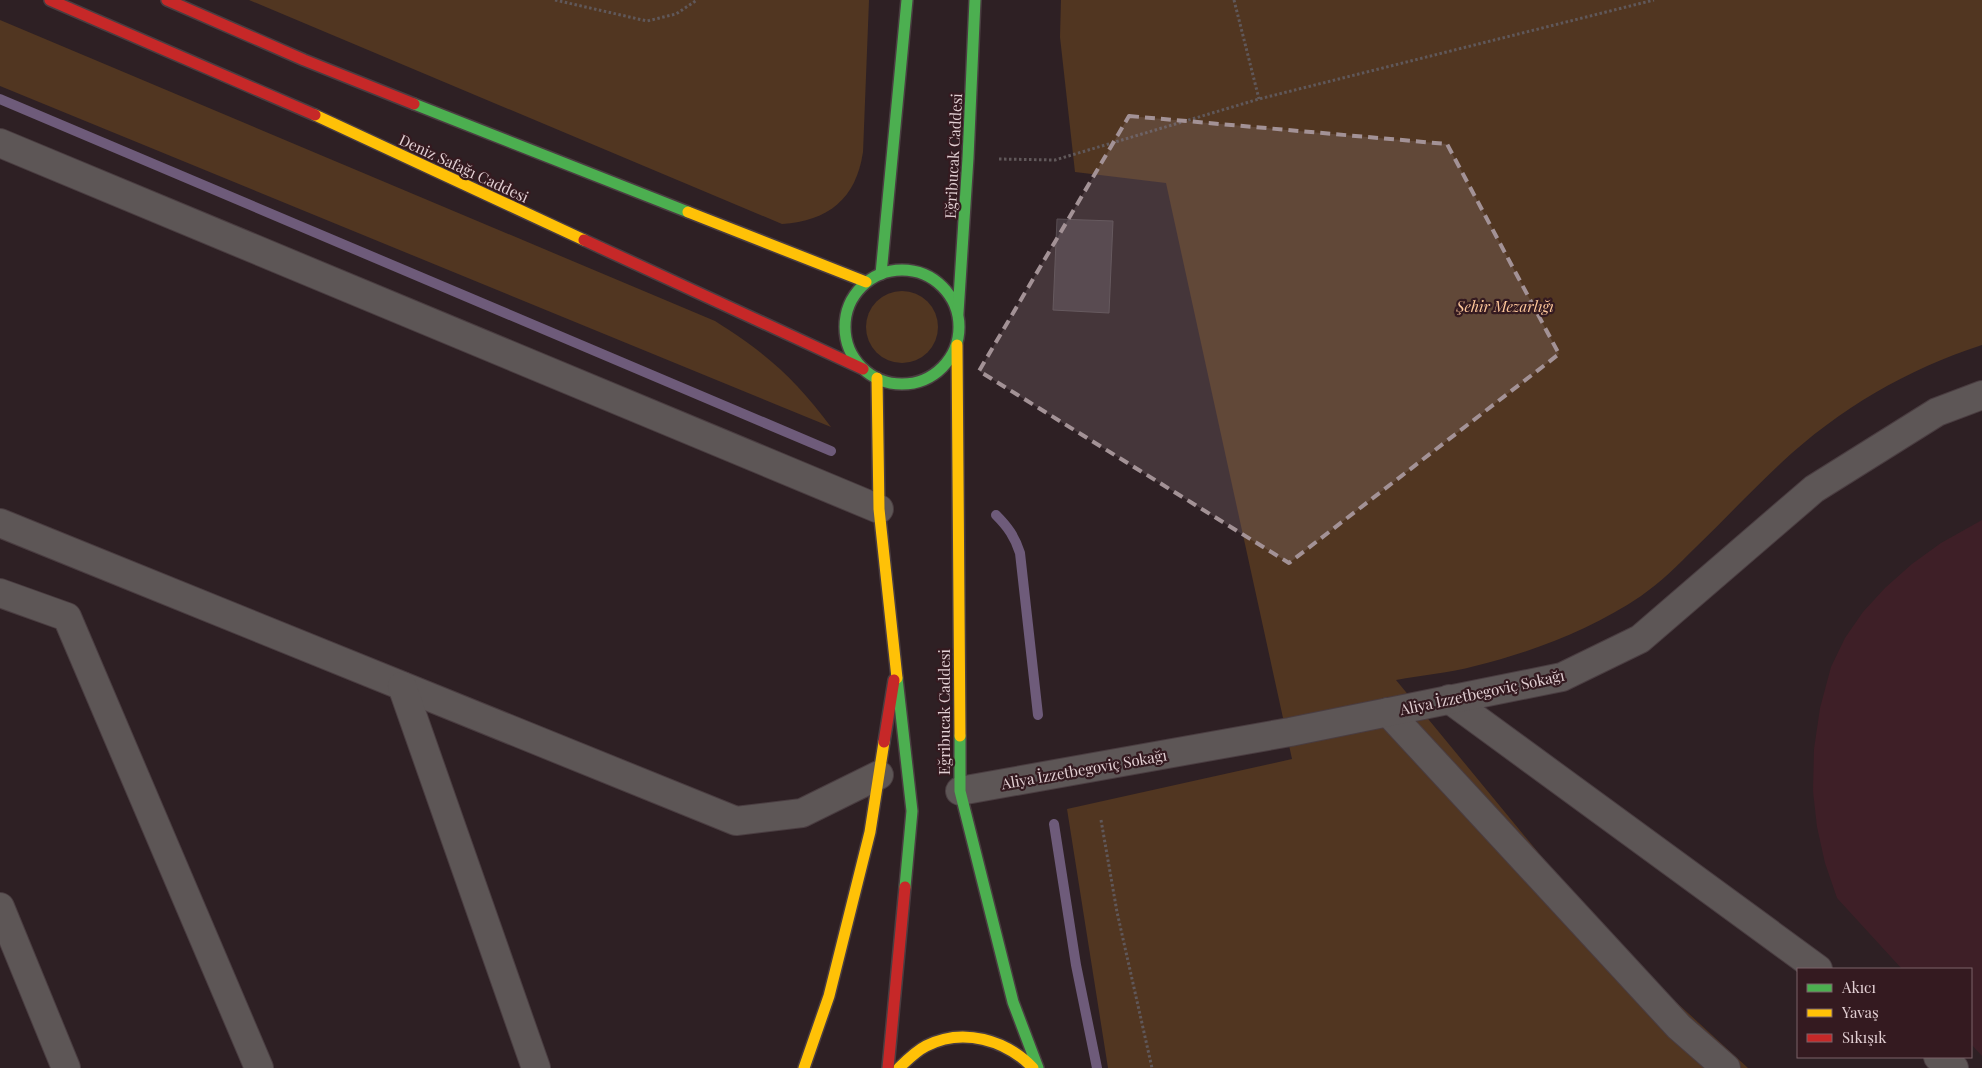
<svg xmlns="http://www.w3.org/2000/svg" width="1982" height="1068" viewBox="0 0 1982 1068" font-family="'Playfair Display',serif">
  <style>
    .built { fill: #3e1f27 }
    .green { fill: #513621 }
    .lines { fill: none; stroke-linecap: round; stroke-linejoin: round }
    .stream { stroke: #6e5b7a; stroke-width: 10 }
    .building { fill: #463a40; stroke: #574c51 }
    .street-casing { stroke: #4a3d41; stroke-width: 30 }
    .fast-casing { stroke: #4a3d41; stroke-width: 14 }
    .slow-casing { stroke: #4a3d41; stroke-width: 14 }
    .jam-casing { stroke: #4a3d41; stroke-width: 14 }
    .path { stroke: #60585a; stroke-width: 3; stroke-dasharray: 2.5 2.5; stroke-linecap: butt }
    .street { stroke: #5d5656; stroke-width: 28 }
    .fast { stroke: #4caf50; stroke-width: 11 }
    .slow { stroke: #ffc107; stroke-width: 11 }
    .jam { stroke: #c62828; stroke-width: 11 }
    .marked { fill: #a39296; fill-opacity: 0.2; stroke: #a39296; stroke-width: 4; stroke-dasharray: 10 6; stroke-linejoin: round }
    .labels { text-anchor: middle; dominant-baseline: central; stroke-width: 4.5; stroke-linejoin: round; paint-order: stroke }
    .street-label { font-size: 15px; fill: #e2cfd3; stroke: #341a20 }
    .park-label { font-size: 15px; font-style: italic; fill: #fec79a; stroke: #341a20 }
  </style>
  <rect width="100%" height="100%" fill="#2e2024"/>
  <polygon class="built" points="1982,520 1982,1056 1971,1044 1971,969 1902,969 1837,898 1825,863 1817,827 1813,791 1814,749 1820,708 1831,667 1845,638 1863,612 1885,588 1912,564 1941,543"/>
  <g class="green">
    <path d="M 249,0 L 869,0 L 863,152 C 856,199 828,221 782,224 Z"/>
    <path d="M 1061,0 L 1982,0 L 1982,345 C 1907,369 1839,409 1781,463 C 1752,490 1724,520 1695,548 C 1678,565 1661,582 1641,596 C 1592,629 1533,652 1475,666 C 1449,673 1422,675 1396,680 L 1617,948 L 1748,1068 L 1108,1068 L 1067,809 L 1292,759 L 1166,183 L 1075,172 L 1060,37 Z"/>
    <path d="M 0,20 L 715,321 C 766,353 795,379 831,427 L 0,86 Z"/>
    <circle cx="902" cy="327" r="36"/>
  </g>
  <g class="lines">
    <g class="stream">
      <polyline points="0,99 831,451"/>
      <path d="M 996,515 C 1008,527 1015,537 1020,553 L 1038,715"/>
      <polyline points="1054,824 1076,965 1097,1068"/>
    </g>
  </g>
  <polygon class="building" points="1057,219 1113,221 1109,313 1053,310"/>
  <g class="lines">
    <g class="street-casing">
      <g id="street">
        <polyline points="0,143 879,509"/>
        <polyline points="0,523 736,821 802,813 879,775"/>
        <polyline points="0,593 67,617 259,1068"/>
        <polyline points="402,686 536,1068"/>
        <polyline points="1449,699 1818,969"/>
        <polyline points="1388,712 1679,1027 1726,1068"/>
        <polyline points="960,791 1290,732 1562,677 1640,639 1814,489 1937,412 1982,395"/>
        <polyline points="0,907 66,1068"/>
        <polyline points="1938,1057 1954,1068"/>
      </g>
    </g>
    <g class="fast-casing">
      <g id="fast">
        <polyline points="414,104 688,212"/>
        <circle cx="902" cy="327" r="57"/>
        <polyline points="881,274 907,0"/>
        <polyline points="958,313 968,158 975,0"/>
        <polyline points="897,678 912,811 905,887"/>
        <polyline points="960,736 960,791 1013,1002 1038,1068"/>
      </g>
    </g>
    <g class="slow-casing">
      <g id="slow">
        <polyline points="315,115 584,240"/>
        <polyline points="688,212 866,282"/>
        <polyline points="957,345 960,736"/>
        <polyline points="877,378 879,509 897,678"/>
        <polyline points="804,1068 829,996 870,832 884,742"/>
        <path d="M 899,1068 C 907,1060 916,1051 926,1046 C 963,1027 1006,1040 1033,1068"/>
      </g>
    </g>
    <g class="jam-casing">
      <g id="jam">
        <polyline points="50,0 315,115"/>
        <polyline points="167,0 304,60 414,104"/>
        <polyline points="584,240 863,369"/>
        <polyline points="884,742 894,680"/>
        <polyline points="888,1068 905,887"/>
      </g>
    </g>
    <g class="path">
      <polyline points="555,0 647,21 676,14 697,0"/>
      <polyline points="1234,0 1259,99"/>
      <polyline points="999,159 1055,160 1259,99 1654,0"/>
      <polyline points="1101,820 1117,912 1152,1068"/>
    </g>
    <use href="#street" class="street"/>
    <use href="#fast" class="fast"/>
    <use href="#slow" class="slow"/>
    <use href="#jam" class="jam"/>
  </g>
  <path class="marked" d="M 1129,116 L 1447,144 L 1559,354 L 1289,563 L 979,371 Z"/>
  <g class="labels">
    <g class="street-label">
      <text transform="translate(953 156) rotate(-87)">Eğribucak Caddesi</text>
      <text transform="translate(464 168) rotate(25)">Deniz Safağı Caddesi</text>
      <text transform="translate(1482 692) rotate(-12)">Aliya İzzetbegoviç Sokağı</text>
      <text transform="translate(944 712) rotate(-90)">Eğribucak Caddesi</text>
      <text transform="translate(1084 769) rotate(-10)">Aliya İzzetbegoviç Sokağı</text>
    </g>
    <g class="park-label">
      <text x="1505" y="306">Şehir Mezarlığı</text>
    </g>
  </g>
  <rect x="1797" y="968" width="175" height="90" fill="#341a20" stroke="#7a6268"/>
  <rect x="1807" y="984" width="25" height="8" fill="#4caf50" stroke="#7a6268"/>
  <text x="1842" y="993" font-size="15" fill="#e2cfd3">Akıcı</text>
  <rect x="1807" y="1009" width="25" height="8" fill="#ffc107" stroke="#7a6268"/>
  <text x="1842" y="1018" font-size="15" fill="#e2cfd3">Yavaş</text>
  <rect x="1807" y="1034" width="25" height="8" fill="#c62828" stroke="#7a6268"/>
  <text x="1842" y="1043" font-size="15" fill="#e2cfd3">Sıkışık</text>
</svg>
